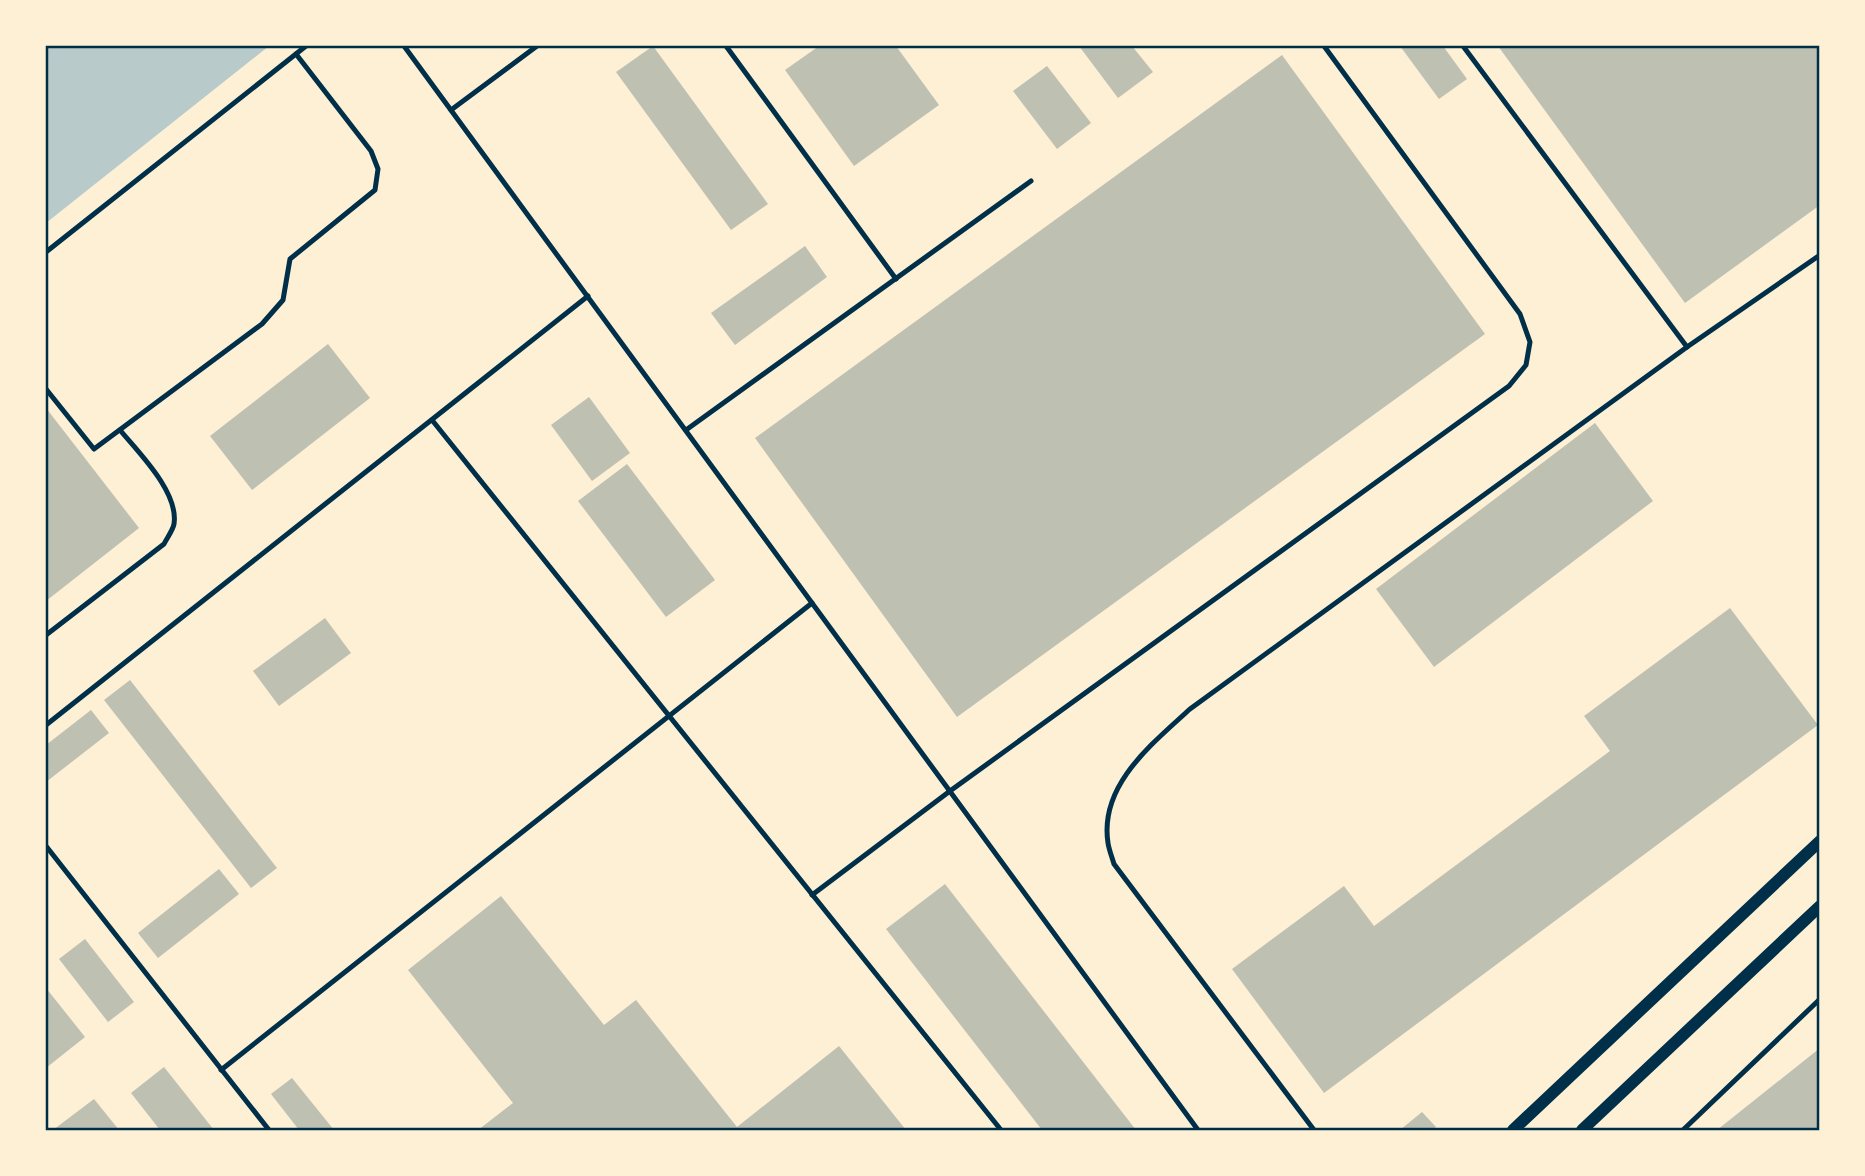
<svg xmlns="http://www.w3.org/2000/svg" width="1865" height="1176" viewBox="0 0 1865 1176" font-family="'IBM Plex Serif',serif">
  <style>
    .green { fill: #b9caca }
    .building { fill: #bec0b2 }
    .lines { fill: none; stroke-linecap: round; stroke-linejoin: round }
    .service { stroke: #003049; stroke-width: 5 }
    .tertiary { stroke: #003049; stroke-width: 12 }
    .neatline { fill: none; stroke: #003049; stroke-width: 2.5 }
  </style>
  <rect width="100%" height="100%" fill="#fdf0d5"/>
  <polygon class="green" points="46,46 269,46 46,223"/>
  <g class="building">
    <polygon points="653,46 768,204 731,230 616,72"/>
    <polygon points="819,46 896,46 939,105 854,166 785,70"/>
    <polygon points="1079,46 1132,46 1153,72 1118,98"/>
    <polygon points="1400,46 1443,46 1467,79 1439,99"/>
    <polygon points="1498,46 1820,46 1820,205 1685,303"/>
    <polygon points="1282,55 1485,334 957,717 755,438"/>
    <polygon points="1047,66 1091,123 1057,149 1013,91"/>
    <polygon points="805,246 827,277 735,345 711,313"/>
    <polygon points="328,344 370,398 252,490 210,436"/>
    <polygon points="589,397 630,453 592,481 551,425"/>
    <polygon points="46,408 139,528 46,601"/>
    <polygon points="1595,423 1653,501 1434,667 1376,589"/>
    <polygon points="627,464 715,580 666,617 578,501"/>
    <polygon points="1730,608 1818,725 1324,1093 1232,969 1344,886 1374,926 1610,751 1584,716"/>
    <polygon points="325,618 351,653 279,706 253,671"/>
    <polygon points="130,680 277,868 251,888 104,700"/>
    <polygon points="91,710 109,733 46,782 46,745"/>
    <polygon points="219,869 239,894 158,958 138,933"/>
    <polygon points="945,884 1136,1130 1042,1130 886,929"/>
    <polygon points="501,896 604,1025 636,1000 737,1127 839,1046 906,1130 478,1130 513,1103 408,970"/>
    <polygon points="85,939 134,1002 108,1022 59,959"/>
    <polygon points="46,988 85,1037 46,1068"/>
    <polygon points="1820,1048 1820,1130 1717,1130"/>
    <polygon points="164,1067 214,1130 160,1130 131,1093"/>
    <polygon points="292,1078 334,1130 299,1130 271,1094"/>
    <polygon points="94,1099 119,1130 53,1130"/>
    <polygon points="1422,1112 1436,1127 1432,1130 1400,1130"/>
  </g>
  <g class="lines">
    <g class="service">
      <polyline points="404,46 1198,1130"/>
      <polyline points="726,46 896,279"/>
      <polyline points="1463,46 1687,347 1820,255"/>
      <polyline points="451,110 537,46"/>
      <polyline points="46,252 306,46"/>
      <polyline points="46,389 94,449 262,324 283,300 290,259 375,190 378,169 371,151 296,54"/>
      <polyline points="432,420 1001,1130"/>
      <polyline points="686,430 1031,181"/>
      <path d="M 46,635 L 164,544 C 167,538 173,530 174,524 C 179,492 138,452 120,430"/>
      <polyline points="46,725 588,296"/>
      <polyline points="46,846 269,1130"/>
      <polyline points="812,895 950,791 1509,386 1526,365 1530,342 1520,314 1324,46"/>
      <polyline points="221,1070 812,603"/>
      <path d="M 1314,1130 L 1114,864 C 1112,857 1109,850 1108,843 C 1099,785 1152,744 1190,709 L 1687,347"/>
      <polyline points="1683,1130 1820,999"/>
    </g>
    <g class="tertiary">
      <polyline points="1513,1130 1820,841"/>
      <polyline points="1582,1130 1820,906"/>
    </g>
  </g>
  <rect width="1865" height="1176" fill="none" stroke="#fdf0d5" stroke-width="94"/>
  <rect x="47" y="47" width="1771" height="1082" class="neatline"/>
</svg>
